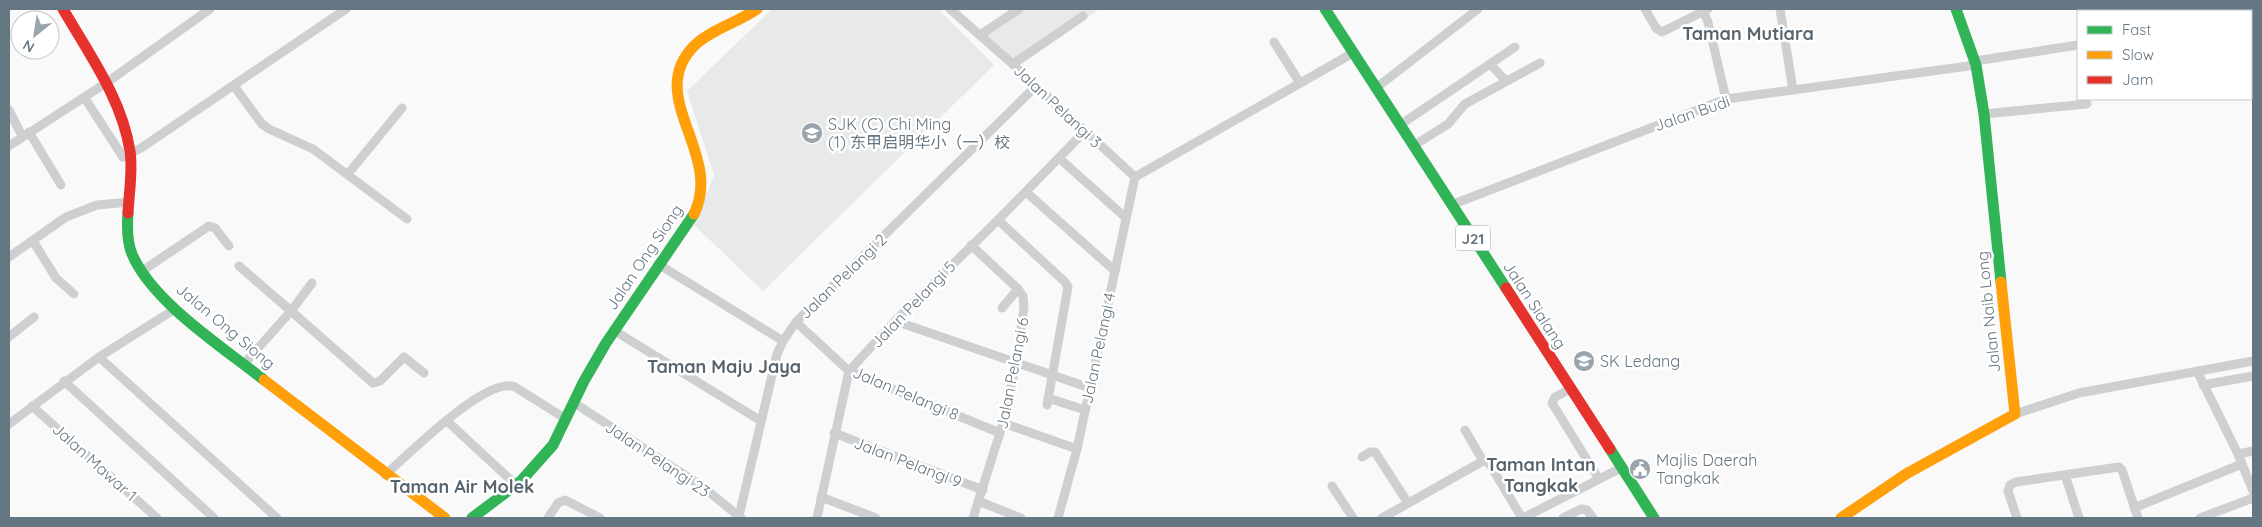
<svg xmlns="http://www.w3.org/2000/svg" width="2262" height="527" viewBox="0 0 2262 527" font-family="Quicksand,'Noto Sans SC',sans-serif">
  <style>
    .built { fill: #e8e9e9 }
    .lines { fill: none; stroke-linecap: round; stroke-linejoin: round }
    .street { stroke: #cecfd0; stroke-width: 9 }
    .fast { stroke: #30b455; stroke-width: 11 }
    .slow { stroke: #ff9f0a; stroke-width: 11 }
    .jam { stroke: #e5322d; stroke-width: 11 }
    .labels { text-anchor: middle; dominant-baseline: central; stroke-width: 5; stroke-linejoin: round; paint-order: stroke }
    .shield { fill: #fff; stroke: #939fa8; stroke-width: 1 }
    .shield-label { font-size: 15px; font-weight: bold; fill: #657683 }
    .street-label { font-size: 16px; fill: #657683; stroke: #fff }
    .poi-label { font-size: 16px; fill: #657683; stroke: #fff; text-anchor: start }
    .neighbourhood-label { font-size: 18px; font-weight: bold; fill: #57646e; stroke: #fff }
  </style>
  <rect width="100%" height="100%" fill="#f9f9f9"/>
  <g class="built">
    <polygon points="772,9 938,9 994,65 763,291 694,225 714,175 687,91"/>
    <polygon points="1013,9 1099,9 1018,65 980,31"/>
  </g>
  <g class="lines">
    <g class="street">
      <polyline points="950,9 1007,59 1135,177"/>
      <polyline points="1645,9 1656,28 1662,32 1708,9"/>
      <polyline points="1780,9 1793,90"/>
      <polyline points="1703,11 1708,22 1726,99"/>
      <polyline points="980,35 1019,9"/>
      <polyline points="1274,42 1300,83"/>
      <polyline points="1975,61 2078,45"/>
      <polyline points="1013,64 1083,16"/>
      <polyline points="1490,64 1506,81"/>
      <polyline points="234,86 262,124 269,129 313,149 407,219"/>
      <polyline points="1376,88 1478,9"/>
      <polyline points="84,97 123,157 141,148 346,9"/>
      <polyline points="9,110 22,136"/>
      <polyline points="1984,114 2087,104"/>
      <polyline points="1400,125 1515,47"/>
      <polyline points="29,132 61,185"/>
      <polyline points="9,146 106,83 210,9"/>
      <polyline points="1413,146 1448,124 1465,104 1540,63"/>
      <polyline points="1059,158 1126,218"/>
      <polyline points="348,174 402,108"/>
      <polyline points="1135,177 1353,53"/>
      <polyline points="1026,192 1115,271"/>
      <polyline points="1451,205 1726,99 1976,65"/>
      <polyline points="998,220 1065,282 1068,287 1047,405"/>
      <polyline points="33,241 56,278 74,294"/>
      <polyline points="971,245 1018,289 1023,296 1024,307 1016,364 1003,423 973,518"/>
      <polyline points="9,257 66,217 97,205 130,202"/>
      <polyline points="658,264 783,341"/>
      <polyline points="239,266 291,311 312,283"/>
      <polyline points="142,271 209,226 215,228 229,246"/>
      <polyline points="1002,308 1018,289"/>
      <polyline points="895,321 1090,388"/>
      <polyline points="796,322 849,371 1000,433"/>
      <polyline points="615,331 761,421"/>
      <polyline points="9,337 34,317"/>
      <polyline points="99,357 277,518"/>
      <polyline points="244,364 291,311 373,383 380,381 404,357 424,373"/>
      <polyline points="2197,371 2238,454 2253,491"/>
      <polyline points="64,381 214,518"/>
      <polyline points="2203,385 2253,376"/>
      <polyline points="1570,389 1555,397 1552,403 1599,479"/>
      <polyline points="1048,398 1085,410"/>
      <polyline points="573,402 703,487 741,518"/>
      <polyline points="32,406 157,518"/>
      <polyline points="2015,414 2079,393 2253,361"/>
      <polyline points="447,421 516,485"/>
      <polyline points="1003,423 1077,449"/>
      <polyline points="9,424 99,357 175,309"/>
      <polyline points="1465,430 1483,461"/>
      <polyline points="834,433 983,490"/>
      <polyline points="2238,454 2253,451"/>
      <polyline points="1362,457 1370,452 1375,452 1408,503"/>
      <path d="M 385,475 C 408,455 487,375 515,387 L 566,419"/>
      <polyline points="2065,475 2079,518"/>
      <polyline points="1332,486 1353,518"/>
      <polyline points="821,497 876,518"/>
      <polyline points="978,501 1021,518"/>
      <polyline points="2134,508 2242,464"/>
      <polyline points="739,516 777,354 783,341 796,322 1036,86"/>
      <polyline points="548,518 558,503 565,500 600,518"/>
      <polyline points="817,518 849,371 895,321 998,220 1085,131"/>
      <polyline points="1058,518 1077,449 1135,177"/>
      <polyline points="1382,518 1483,461 1489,463 1522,518"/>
      <polyline points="1523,518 1621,468"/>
      <polyline points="1563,518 1581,509 1587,510 1593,518"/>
      <polyline points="2017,518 2008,491 2010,485 2016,482 2119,467 2122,470 2138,518"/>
      <polyline points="2200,518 2253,498"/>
    </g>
    <g class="fast">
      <polyline points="1325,9 1506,288"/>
      <polyline points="1956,9 1976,65 1984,114 2001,282"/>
      <path d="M 128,213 C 127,226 127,242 132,254 C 152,302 224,348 264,380"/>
      <polyline points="1610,449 1654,518"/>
      <polyline points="472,518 521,481 553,445 584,381 606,343 694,214"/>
    </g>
    <g class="slow">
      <path d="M 694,214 C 724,153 643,96 695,45 C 712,29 737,23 757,9"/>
      <polyline points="264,380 445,518"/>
      <polyline points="1841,518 1906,474 2015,414 2001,282"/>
    </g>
    <g class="jam">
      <path d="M 63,9 C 89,54 122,99 130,151 C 133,171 129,192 128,213"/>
      <polyline points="1506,288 1610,449"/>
    </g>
  </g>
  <defs>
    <g id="school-disc" transform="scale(1.125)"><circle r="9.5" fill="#99a4ac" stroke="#fff"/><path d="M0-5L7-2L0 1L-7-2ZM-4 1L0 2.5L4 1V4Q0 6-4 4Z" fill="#fff"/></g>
    <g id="civic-disc" transform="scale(1.125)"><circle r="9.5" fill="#99a4ac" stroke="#fff"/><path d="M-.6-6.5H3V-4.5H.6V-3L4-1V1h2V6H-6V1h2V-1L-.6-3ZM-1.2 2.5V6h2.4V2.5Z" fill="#fff"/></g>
  </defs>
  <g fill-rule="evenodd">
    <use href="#school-disc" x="812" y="133"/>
    <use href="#school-disc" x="1584" y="361"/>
    <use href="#civic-disc" x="1640" y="469"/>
  </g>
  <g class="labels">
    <rect class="shield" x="1455.5" y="225.5" width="35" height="25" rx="4"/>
    <g class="shield-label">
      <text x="1473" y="238">J21</text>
    </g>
    <g class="street-label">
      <text transform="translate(1058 106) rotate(43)">Jalan Pelangi 3</text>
      <text transform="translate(1692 113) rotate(-19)">Jalan Budi</text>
      <text transform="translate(644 257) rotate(-56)">Jalan Ong Siong</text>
      <text transform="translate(843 276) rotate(-44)">Jalan Pelangi 2</text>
      <text transform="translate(913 304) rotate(-46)">Jalan Pelangi 5</text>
      <text transform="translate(1535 305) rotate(57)">Jalan Sialang</text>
      <text transform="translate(1988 312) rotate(-96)">Jalan Naib Long</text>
      <text transform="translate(226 326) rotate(40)">Jalan Ong Siong</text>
      <text transform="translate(1098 348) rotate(-78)">Jalan Pelangi 4</text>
      <text transform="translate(1012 373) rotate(-79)">Jalan Pelangi 6</text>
      <text transform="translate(906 393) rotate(23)">Jalan Pelangi 8</text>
      <text transform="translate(658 459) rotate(34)">Jalan Pelangi 23</text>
      <text transform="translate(95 462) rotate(42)">Jalan Mawar 1</text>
      <text transform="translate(908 462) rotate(21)">Jalan Pelangi 9</text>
    </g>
    <g class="poi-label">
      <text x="828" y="124">SJK (C) Chi Ming<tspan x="828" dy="18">(1) 东甲启明华小（一）校</tspan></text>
      <text x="1600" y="361">SK Ledang</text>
      <text x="1656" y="460">Majlis Daerah<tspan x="1656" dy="18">Tangkak</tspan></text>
    </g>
    <g class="neighbourhood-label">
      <text x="1748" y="33">Taman Mutiara</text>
      <text x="724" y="366">Taman Maju Jaya</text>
      <text x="1541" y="464">Taman Intan<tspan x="1541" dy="21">Tangkak</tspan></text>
      <text x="462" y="486">Taman Air Molek</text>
    </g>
  </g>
  <rect width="2262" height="527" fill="none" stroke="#657683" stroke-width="20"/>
  <rect x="2077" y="10" width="175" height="90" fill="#ffffff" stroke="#c1c8cd"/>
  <rect x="2087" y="26" width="25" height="8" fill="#30b455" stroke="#c1c8cd"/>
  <text x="2122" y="35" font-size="15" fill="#657683">Fast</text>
  <rect x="2087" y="51" width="25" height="8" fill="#ff9f0a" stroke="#c1c8cd"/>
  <text x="2122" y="60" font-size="15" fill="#657683">Slow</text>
  <rect x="2087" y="76" width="25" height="8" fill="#e5322d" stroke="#c1c8cd"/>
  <text x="2122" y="85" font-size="15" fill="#657683">Jam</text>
  <g transform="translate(35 35) rotate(210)"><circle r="24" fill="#ffffff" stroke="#c1c8cd"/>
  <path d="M0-4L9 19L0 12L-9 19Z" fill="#99a4ac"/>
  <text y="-8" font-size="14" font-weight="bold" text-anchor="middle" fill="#657683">N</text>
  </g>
</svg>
